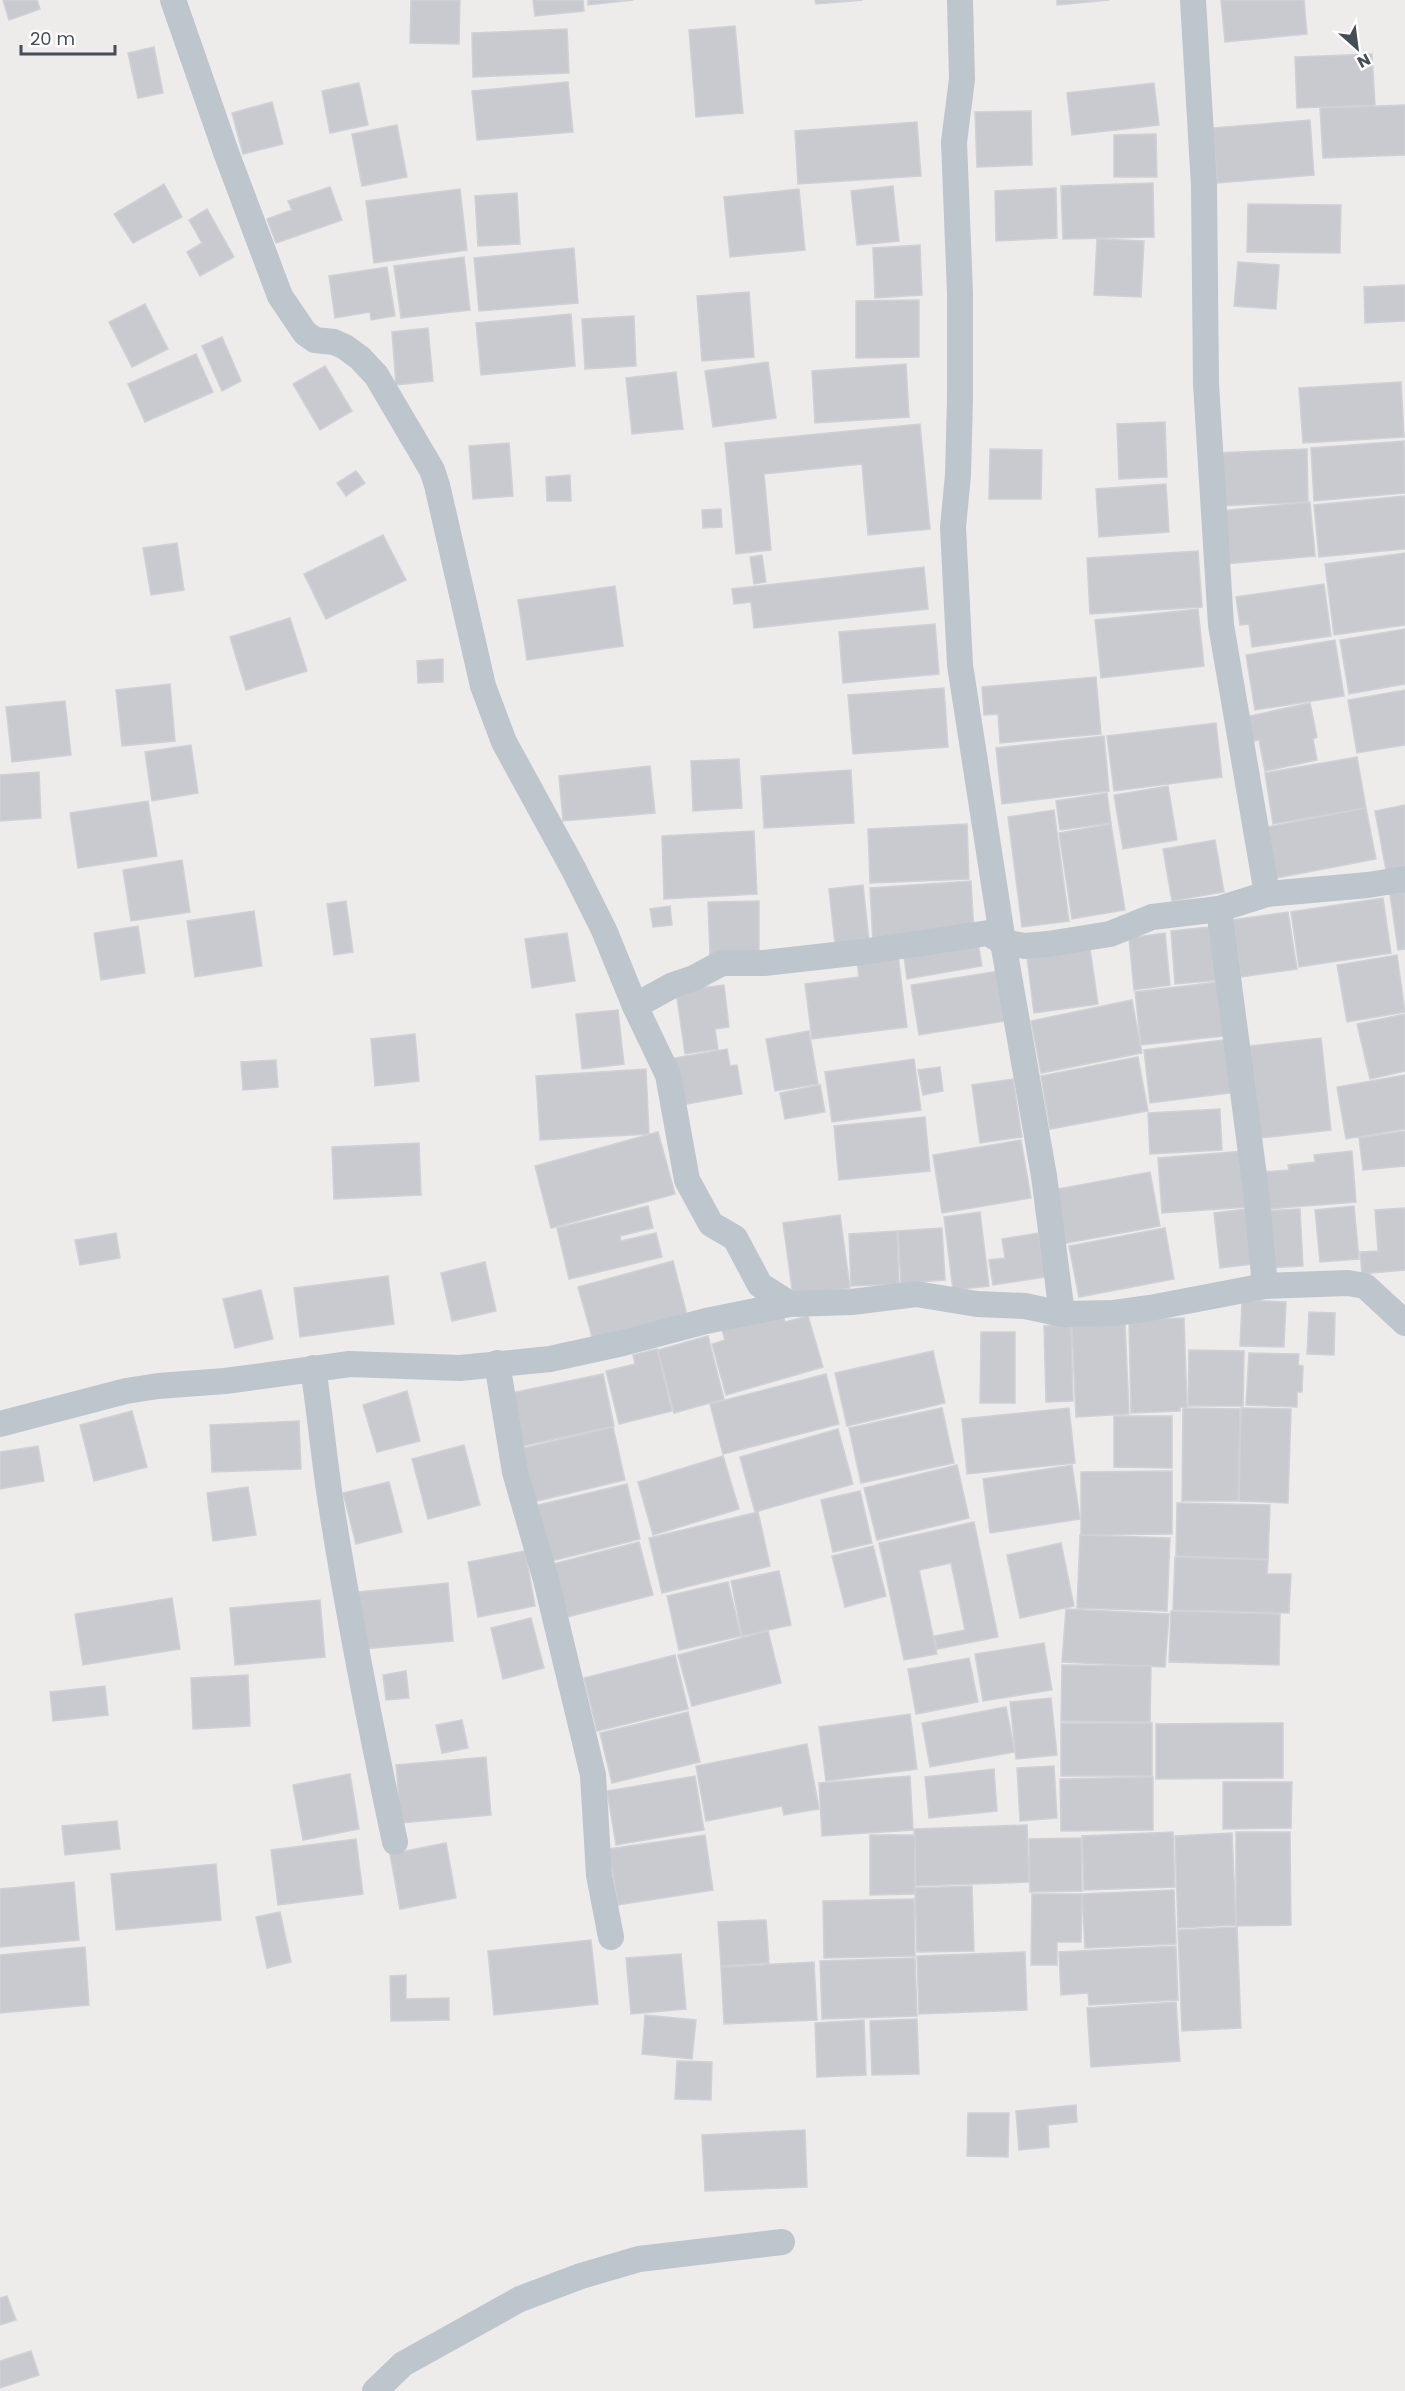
<svg xmlns="http://www.w3.org/2000/svg" width="1405" height="2391" viewBox="0 0 1405 2391" font-family="Poppins,sans-serif">
  <style>
    .building { fill: #c8cad0; stroke: #cfd1d6; stroke-width: 1.5 }
    .lines { fill: none; stroke-linecap: round; stroke-linejoin: round }
    .minor { stroke: #bdc5cd; stroke-width: 26 }
  </style>
  <rect width="100%" height="100%" fill="#eeebeb"/>
  <g class="building">
    <polygon points="3,0 37,0 40,9 9,20"/>
    <polygon points="411,0 460,0 459,44 410,43"/>
    <polygon points="533,0 583,0 584,11 535,16"/>
    <polygon points="588,0 633,0 588,5"/>
    <polygon points="815,0 863,0 816,4"/>
    <polygon points="1057,0 1109,0 1057,5"/>
    <polygon points="1221,0 1304,0 1307,34 1225,42"/>
    <polygon points="735,26 743,113 696,117 689,30"/>
    <polygon points="567,29 569,73 473,77 472,33"/>
    <polygon points="154,47 163,93 138,98 128,53"/>
    <polygon points="1372,54 1375,105 1297,108 1295,57"/>
    <polygon points="568,82 573,132 477,140 472,91"/>
    <polygon points="359,83 368,125 330,133 322,91"/>
    <polygon points="1154,83 1159,125 1072,135 1067,93"/>
    <polygon points="272,102 283,144 243,154 232,113"/>
    <polygon points="1405,105 1405,155 1323,158 1320,108"/>
    <polygon points="1031,111 1032,165 977,167 975,112"/>
    <polygon points="1310,120 1314,175 1217,183 1213,128"/>
    <polygon points="917,122 921,176 798,184 795,131"/>
    <polygon points="397,125 407,177 362,186 352,134"/>
    <polygon points="1156,134 1157,177 1114,177 1114,135"/>
    <polygon points="1153,183 1154,237 1063,239 1061,186"/>
    <polygon points="164,184 182,217 133,243 114,214"/>
    <polygon points="893,186 899,241 857,245 851,191"/>
    <polygon points="330,187 342,220 276,243 267,219 292,210 288,201"/>
    <polygon points="1056,188 1057,238 996,241 995,191"/>
    <polygon points="460,189 467,250 374,263 366,201"/>
    <polygon points="799,189 805,250 730,257 724,197"/>
    <polygon points="517,193 520,244 478,246 475,196"/>
    <polygon points="1248,204 1341,205 1340,253 1247,252"/>
    <polygon points="207,209 234,257 200,276 187,252 202,243 189,220"/>
    <polygon points="1097,239 1144,241 1141,297 1094,295"/>
    <polygon points="920,245 922,295 875,298 873,248"/>
    <polygon points="574,248 578,303 479,311 474,258"/>
    <polygon points="464,257 470,310 401,318 394,266"/>
    <polygon points="1238,262 1279,265 1276,309 1234,306"/>
    <polygon points="387,267 395,316 371,320 370,312 335,318 329,276"/>
    <polygon points="1405,285 1405,321 1365,323 1364,287"/>
    <polygon points="749,292 754,357 702,361 697,296"/>
    <polygon points="919,300 919,357 856,358 856,301"/>
    <polygon points="145,304 168,349 132,367 109,322"/>
    <polygon points="571,314 575,366 481,375 476,323"/>
    <polygon points="634,316 636,366 585,369 582,319"/>
    <polygon points="428,328 433,381 396,385 392,332"/>
    <polygon points="222,337 241,381 222,391 202,346"/>
    <polygon points="196,354 213,392 145,422 128,384"/>
    <polygon points="768,362 776,418 713,427 705,371"/>
    <polygon points="906,364 909,417 815,423 812,371"/>
    <polygon points="325,366 352,411 320,430 293,384"/>
    <polygon points="676,372 683,429 632,434 626,378"/>
    <polygon points="1401,382 1404,437 1303,443 1299,388"/>
    <polygon points="1165,422 1167,477 1119,479 1117,424"/>
    <polygon points="920,424 930,529 868,535 862,464 764,474 771,550 736,554 725,443"/>
    <polygon points="1404,441 1405,493 1314,501 1311,448"/>
    <polygon points="509,443 513,496 473,499 469,446"/>
    <polygon points="990,449 1042,450 1041,499 989,499"/>
    <polygon points="1307,449 1308,502 1216,506 1214,453"/>
    <polygon points="356,471 365,483 346,496 337,483"/>
    <polygon points="570,475 571,501 547,501 546,477"/>
    <polygon points="1166,484 1169,532 1099,537 1096,489"/>
    <polygon points="1405,496 1405,549 1319,557 1314,505"/>
    <polygon points="1310,502 1315,556 1225,564 1220,511"/>
    <polygon points="721,509 722,527 703,528 702,510"/>
    <polygon points="383,535 406,580 326,619 304,574"/>
    <polygon points="177,543 184,590 151,595 143,548"/>
    <polygon points="1198,551 1202,607 1090,614 1087,558"/>
    <polygon points="1405,553 1405,625 1334,635 1325,564"/>
    <polygon points="762,555 766,582 754,584 750,557"/>
    <polygon points="924,567 928,609 754,628 751,602 734,604 732,589"/>
    <polygon points="1324,584 1331,636 1252,647 1249,624 1240,625 1236,597"/>
    <polygon points="615,586 623,646 527,660 518,600"/>
    <polygon points="1198,609 1204,666 1101,678 1095,620"/>
    <polygon points="290,618 307,671 246,690 230,637"/>
    <polygon points="935,624 939,674 843,683 839,632"/>
    <polygon points="1405,629 1405,684 1349,694 1340,640"/>
    <polygon points="1335,640 1344,696 1255,710 1246,655"/>
    <polygon points="443,659 443,682 418,683 417,661"/>
    <polygon points="1096,677 1101,734 1000,743 998,714 984,715 982,687"/>
    <polygon points="170,684 175,741 122,746 116,690"/>
    <polygon points="944,688 948,747 853,754 848,695"/>
    <polygon points="1405,690 1405,745 1357,753 1348,700"/>
    <polygon points="65,701 71,755 12,762 6,707"/>
    <polygon points="1310,703 1317,737 1313,739 1317,760 1265,771 1259,740 1250,742 1245,717"/>
    <polygon points="1216,723 1222,777 1114,791 1107,736"/>
    <polygon points="1104,736 1109,791 1002,804 996,748"/>
    <polygon points="191,745 198,793 152,801 145,752"/>
    <polygon points="1357,757 1366,808 1273,824 1265,773"/>
    <polygon points="739,759 742,808 693,811 691,761"/>
    <polygon points="650,766 655,813 563,821 559,776"/>
    <polygon points="851,770 854,823 764,828 761,776"/>
    <polygon points="39,772 41,818 0,821 0,775"/>
    <polygon points="1168,786 1177,840 1123,849 1114,795"/>
    <polygon points="1107,793 1111,823 1060,830 1056,801"/>
    <polygon points="148,801 157,856 78,868 70,813"/>
    <polygon points="1405,805 1405,867 1386,870 1375,811"/>
    <polygon points="1366,808 1376,859 1276,878 1267,827"/>
    <polygon points="1054,810 1069,921 1022,927 1008,817"/>
    <polygon points="967,824 969,879 870,883 868,829"/>
    <polygon points="1111,824 1125,910 1072,919 1059,833"/>
    <polygon points="754,831 757,894 664,899 662,836"/>
    <polygon points="1215,840 1224,892 1172,901 1163,849"/>
    <polygon points="182,860 190,912 131,921 123,870"/>
    <polygon points="971,881 974,935 873,942 870,888"/>
    <polygon points="863,885 869,941 835,945 829,889"/>
    <polygon points="1405,892 1405,949 1398,950 1390,894"/>
    <polygon points="1383,898 1391,953 1299,967 1291,912"/>
    <polygon points="346,901 353,952 334,955 327,904"/>
    <polygon points="759,901 759,954 710,955 708,902"/>
    <polygon points="670,906 672,925 653,927 650,909"/>
    <polygon points="254,911 262,966 195,977 187,921"/>
    <polygon points="1288,912 1297,969 1241,977 1233,920"/>
    <polygon points="138,926 145,973 101,980 94,933"/>
    <polygon points="1219,926 1223,980 1175,984 1171,931"/>
    <polygon points="567,933 575,981 532,988 525,939"/>
    <polygon points="1165,933 1170,985 1134,990 1129,938"/>
    <polygon points="977,937 982,966 907,979 903,949"/>
    <polygon points="1090,948 1098,1004 1034,1013 1027,957"/>
    <polygon points="898,955 907,1027 812,1039 805,984 859,977 857,960"/>
    <polygon points="1397,955 1405,1012 1347,1022 1337,965"/>
    <polygon points="1005,970 1012,1020 919,1035 911,985"/>
    <polygon points="1226,981 1232,1035 1141,1045 1135,992"/>
    <polygon points="724,985 729,1027 715,1029 718,1049 685,1054 676,991"/>
    <polygon points="1132,1000 1142,1053 1041,1073 1031,1021"/>
    <polygon points="618,1010 624,1064 582,1069 576,1014"/>
    <polygon points="1405,1014 1405,1071 1370,1079 1357,1024"/>
    <polygon points="809,1031 818,1084 775,1091 766,1039"/>
    <polygon points="415,1034 419,1081 375,1086 371,1039"/>
    <polygon points="1321,1038 1331,1130 1252,1139 1242,1047"/>
    <polygon points="1231,1039 1237,1092 1150,1103 1144,1050"/>
    <polygon points="727,1049 730,1066 737,1065 742,1094 682,1105 674,1058"/>
    <polygon points="1138,1057 1148,1111 1050,1129 1041,1076"/>
    <polygon points="914,1059 921,1110 832,1122 825,1072"/>
    <polygon points="276,1060 278,1087 243,1090 241,1062"/>
    <polygon points="940,1067 943,1091 923,1095 918,1070"/>
    <polygon points="646,1069 649,1134 540,1140 536,1076"/>
    <polygon points="1405,1075 1405,1129 1346,1139 1337,1087"/>
    <polygon points="1013,1079 1022,1137 980,1143 972,1085"/>
    <polygon points="820,1085 825,1112 785,1119 780,1093"/>
    <polygon points="1220,1109 1222,1150 1150,1154 1148,1113"/>
    <polygon points="925,1117 930,1171 839,1180 834,1126"/>
    <polygon points="1405,1131 1405,1166 1363,1170 1359,1138"/>
    <polygon points="658,1132 675,1194 551,1228 535,1166"/>
    <polygon points="1021,1140 1031,1198 942,1213 933,1155"/>
    <polygon points="419,1143 421,1195 334,1199 332,1147"/>
    <polygon points="1244,1151 1248,1207 1162,1213 1158,1158"/>
    <polygon points="1352,1151 1356,1202 1266,1209 1263,1172 1289,1170 1288,1165 1315,1162 1314,1155"/>
    <polygon points="1150,1172 1160,1226 1062,1244 1052,1190"/>
    <polygon points="648,1206 653,1228 620,1236 621,1241 656,1233 662,1257 569,1279 557,1228"/>
    <polygon points="1354,1206 1359,1259 1320,1262 1315,1210"/>
    <polygon points="1254,1208 1261,1263 1220,1268 1214,1213"/>
    <polygon points="1405,1208 1405,1270 1362,1274 1360,1252 1378,1251 1375,1210"/>
    <polygon points="1300,1209 1303,1266 1264,1268 1262,1211"/>
    <polygon points="980,1212 989,1286 953,1290 944,1217"/>
    <polygon points="840,1215 850,1288 793,1296 783,1223"/>
    <polygon points="942,1228 945,1280 901,1283 898,1231"/>
    <polygon points="1165,1228 1174,1279 1079,1297 1069,1246"/>
    <polygon points="897,1231 899,1284 851,1286 849,1234"/>
    <polygon points="116,1233 120,1258 80,1265 75,1240"/>
    <polygon points="1038,1233 1045,1277 993,1285 989,1260 1005,1258 1002,1239"/>
    <polygon points="673,1261 687,1315 593,1340 578,1287"/>
    <polygon points="485,1262 496,1311 452,1321 441,1273"/>
    <polygon points="388,1276 394,1324 300,1337 294,1288"/>
    <polygon points="261,1290 273,1339 235,1348 223,1299"/>
    <polygon points="1242,1300 1286,1302 1284,1347 1240,1346"/>
    <polygon points="1309,1312 1335,1313 1334,1355 1307,1354"/>
    <polygon points="782,1313 785,1322 808,1316 823,1367 726,1395 712,1344 725,1340 722,1330"/>
    <polygon points="1184,1318 1187,1408 1180,1407 1180,1411 1131,1413 1129,1320"/>
    <polygon points="1125,1323 1129,1414 1076,1417 1072,1326"/>
    <polygon points="1071,1325 1073,1401 1046,1402 1044,1326"/>
    <polygon points="981,1332 1015,1332 1015,1403 980,1403"/>
    <polygon points="708,1336 724,1399 674,1413 658,1350"/>
    <polygon points="657,1349 672,1411 619,1424 606,1371 635,1364 633,1355"/>
    <polygon points="1189,1350 1244,1351 1243,1406 1188,1406"/>
    <polygon points="933,1351 945,1403 847,1426 835,1373"/>
    <polygon points="1249,1353 1299,1354 1298,1365 1303,1366 1302,1392 1297,1392 1297,1407 1246,1405"/>
    <polygon points="603,1374 614,1426 523,1446 511,1393"/>
    <polygon points="826,1374 839,1424 723,1454 710,1404"/>
    <polygon points="407,1391 420,1441 377,1452 363,1405"/>
    <polygon points="942,1408 954,1463 861,1483 849,1428"/>
    <polygon points="1069,1408 1075,1463 967,1474 962,1419"/>
    <polygon points="1183,1408 1240,1409 1238,1501 1182,1501"/>
    <polygon points="1241,1408 1291,1409 1288,1503 1239,1501"/>
    <polygon points="132,1411 147,1467 94,1481 80,1425"/>
    <polygon points="1114,1416 1172,1416 1172,1468 1114,1467"/>
    <polygon points="299,1421 301,1469 212,1472 210,1425"/>
    <polygon points="613,1427 625,1480 533,1502 520,1449"/>
    <polygon points="838,1429 853,1484 755,1512 740,1457"/>
    <polygon points="464,1445 480,1505 428,1519 412,1459"/>
    <polygon points="38,1446 44,1481 0,1489 0,1452"/>
    <polygon points="723,1456 739,1509 653,1535 638,1482"/>
    <polygon points="957,1465 969,1518 877,1540 864,1488"/>
    <polygon points="1072,1465 1080,1519 990,1533 983,1479"/>
    <polygon points="1172,1471 1172,1534 1081,1535 1081,1472"/>
    <polygon points="389,1482 402,1532 356,1544 343,1493"/>
    <polygon points="627,1484 640,1539 551,1561 538,1505"/>
    <polygon points="248,1487 256,1535 213,1541 207,1493"/>
    <polygon points="860,1491 872,1543 833,1552 821,1500"/>
    <polygon points="1177,1503 1270,1505 1268,1559 1176,1556"/>
    <polygon points="758,1512 770,1566 662,1593 649,1538"/>
    <polygon points="974,1522 998,1637 937,1649 934,1636 965,1630 951,1563 919,1570 937,1654 904,1660 879,1543"/>
    <polygon points="1080,1535 1170,1538 1167,1611 1077,1608"/>
    <polygon points="639,1542 653,1595 563,1618 549,1565"/>
    <polygon points="1061,1543 1074,1606 1020,1618 1007,1555"/>
    <polygon points="873,1546 886,1596 845,1607 832,1556"/>
    <polygon points="525,1551 535,1606 478,1617 468,1562"/>
    <polygon points="1175,1557 1268,1560 1267,1574 1291,1574 1289,1613 1173,1610"/>
    <polygon points="779,1571 791,1625 742,1636 731,1581"/>
    <polygon points="728,1582 741,1636 679,1650 667,1596"/>
    <polygon points="448,1583 453,1641 363,1649 358,1592"/>
    <polygon points="172,1598 180,1649 83,1665 75,1614"/>
    <polygon points="320,1600 325,1657 235,1665 230,1608"/>
    <polygon points="1066,1609 1169,1614 1165,1667 1062,1662"/>
    <polygon points="1171,1611 1280,1614 1279,1665 1169,1662"/>
    <polygon points="531,1618 544,1668 503,1679 491,1628"/>
    <polygon points="768,1631 781,1683 692,1706 678,1655"/>
    <polygon points="1044,1643 1052,1690 983,1701 975,1654"/>
    <polygon points="675,1655 688,1709 597,1731 584,1678"/>
    <polygon points="969,1658 978,1702 916,1714 908,1669"/>
    <polygon points="1062,1665 1151,1666 1150,1722 1061,1721"/>
    <polygon points="406,1671 409,1698 386,1700 383,1675"/>
    <polygon points="248,1675 250,1726 193,1729 191,1678"/>
    <polygon points="105,1686 108,1715 53,1721 50,1692"/>
    <polygon points="1051,1698 1057,1755 1016,1759 1010,1702"/>
    <polygon points="1006,1707 1015,1752 930,1767 922,1723"/>
    <polygon points="688,1712 700,1762 612,1783 600,1733"/>
    <polygon points="910,1714 917,1769 826,1781 819,1727"/>
    <polygon points="462,1720 468,1748 442,1753 436,1725"/>
    <rect x="1061" y="1723" width="91" height="53"/>
    <polygon points="1283,1723 1283,1778 1156,1779 1156,1724"/>
    <polygon points="807,1744 819,1809 784,1815 782,1806 706,1821 696,1766"/>
    <polygon points="486,1757 491,1815 401,1823 396,1765"/>
    <polygon points="1054,1766 1057,1818 1020,1821 1017,1768"/>
    <polygon points="994,1769 997,1811 929,1818 925,1777"/>
    <polygon points="350,1774 359,1829 303,1840 293,1785"/>
    <polygon points="695,1776 704,1830 616,1845 607,1791"/>
    <polygon points="910,1776 913,1830 822,1836 819,1783"/>
    <polygon points="1153,1777 1153,1830 1061,1831 1060,1779"/>
    <polygon points="1223,1782 1292,1782 1291,1828 1223,1829"/>
    <polygon points="117,1821 120,1849 65,1855 62,1826"/>
    <polygon points="1027,1825 1029,1882 916,1886 914,1829"/>
    <polygon points="1173,1832 1175,1887 1084,1890 1082,1836"/>
    <polygon points="1236,1832 1290,1832 1291,1925 1236,1926"/>
    <polygon points="1232,1833 1236,1925 1178,1928 1175,1836"/>
    <polygon points="705,1835 713,1890 618,1905 609,1849"/>
    <polygon points="870,1835 915,1835 915,1894 870,1895"/>
    <polygon points="1081,1838 1082,1891 1030,1892 1029,1839"/>
    <polygon points="356,1839 363,1894 278,1905 271,1850"/>
    <polygon points="446,1843 456,1898 400,1909 390,1854"/>
    <polygon points="216,1864 221,1920 116,1930 111,1874"/>
    <polygon points="74,1882 79,1940 0,1947 0,1889"/>
    <polygon points="972,1886 974,1951 917,1952 915,1888"/>
    <polygon points="1174,1890 1176,1944 1085,1948 1082,1894"/>
    <polygon points="1032,1894 1082,1894 1081,1942 1057,1942 1057,1965 1031,1965"/>
    <polygon points="914,1899 915,1956 824,1958 823,1901"/>
    <polygon points="280,1912 291,1962 267,1968 256,1917"/>
    <polygon points="766,1920 769,1963 721,1966 718,1922"/>
    <polygon points="1237,1927 1241,2028 1182,2031 1178,1930"/>
    <polygon points="591,1940 598,2004 494,2015 488,1951"/>
    <polygon points="1176,1946 1178,2000 1089,2005 1088,1993 1061,1995 1059,1952"/>
    <polygon points="85,1947 89,2005 0,2013 0,1955"/>
    <polygon points="1025,1952 1027,2010 919,2014 917,1956"/>
    <polygon points="681,1954 686,2009 631,2014 626,1958"/>
    <polygon points="915,1958 917,2016 822,2019 820,1961"/>
    <polygon points="814,1962 817,2020 724,2024 721,1967"/>
    <polygon points="406,1975 406,1999 449,1998 449,2020 391,2021 390,1976"/>
    <polygon points="1176,2002 1180,2061 1091,2067 1087,2008"/>
    <polygon points="645,2015 696,2020 692,2059 642,2054"/>
    <polygon points="917,2019 919,2074 872,2075 870,2021"/>
    <polygon points="864,2020 866,2075 817,2077 815,2023"/>
    <polygon points="677,2061 712,2062 711,2100 675,2099"/>
    <polygon points="1076,2105 1077,2122 1048,2125 1049,2147 1019,2150 1016,2111"/>
    <polygon points="968,2113 1009,2113 1008,2157 967,2156"/>
    <polygon points="805,2130 807,2187 705,2191 702,2135"/>
    <polygon points="7,2296 16,2320 0,2325 0,2298"/>
    <polygon points="31,2351 39,2375 0,2388 0,2361"/>
  </g>
  <g class="lines">
    <g class="minor">
      <polyline points="173,0 227,155 280,296 305,333 315,340 334,342 345,347 360,358 376,375 432,470 437,485 483,686 504,742 574,870 604,930 635,1006 668,1075 687,1180 711,1224 735,1238 760,1285 790,1304"/>
      <polyline points="960,0 962,79 954,142 960,293 960,398 958,475 953,527 960,665 1003,942 1044,1176 1062,1314"/>
      <polyline points="1193,0 1204,186 1206,384 1221,625 1267,894"/>
      <polyline points="1219,909 1256,1191 1265,1286"/>
      <polyline points="635,1006 673,985 694,978 722,963 764,963 862,952 988,933 1003,942 1025,946 1048,944 1110,934 1152,917 1219,909 1267,894 1368,885 1405,879"/>
      <polyline points="497,1363 515,1472 546,1580 593,1775 599,1875 611,1937"/>
      <path d="M 313,1368 C 320,1413 324,1459 331,1504 C 349,1618 371,1730 395,1842"/>
      <polyline points="0,1424 126,1391 158,1386 225,1381 350,1364 460,1368 550,1359 623,1343 706,1321 790,1304 852,1302 916,1294 977,1304 1025,1306 1062,1314 1114,1313 1150,1308 1265,1286 1348,1283 1365,1286 1405,1323"/>
      <polyline points="375,2391 403,2364 520,2299 581,2276 639,2259 782,2242"/>
    </g>
  </g>
  <g transform="translate(1357 48) rotate(152)" stroke="#ffffff" stroke-width="4.5" paint-order="stroke">
  <path d="M0-4.5L10 22L0 15L-10 22Z" fill="#454d57"/>
  <text y="-9" font-size="16" font-weight="bold" text-anchor="middle" fill="#454d57">N</text>
  </g>
  <path d="M21 45v9h94v-9" fill="none" stroke="#454d57" stroke-width="3"/>
  <text x="30" y="45" font-size="18" fill="#454d57" stroke="#ffffff" stroke-width="4.5" paint-order="stroke">20 m</text>
</svg>
